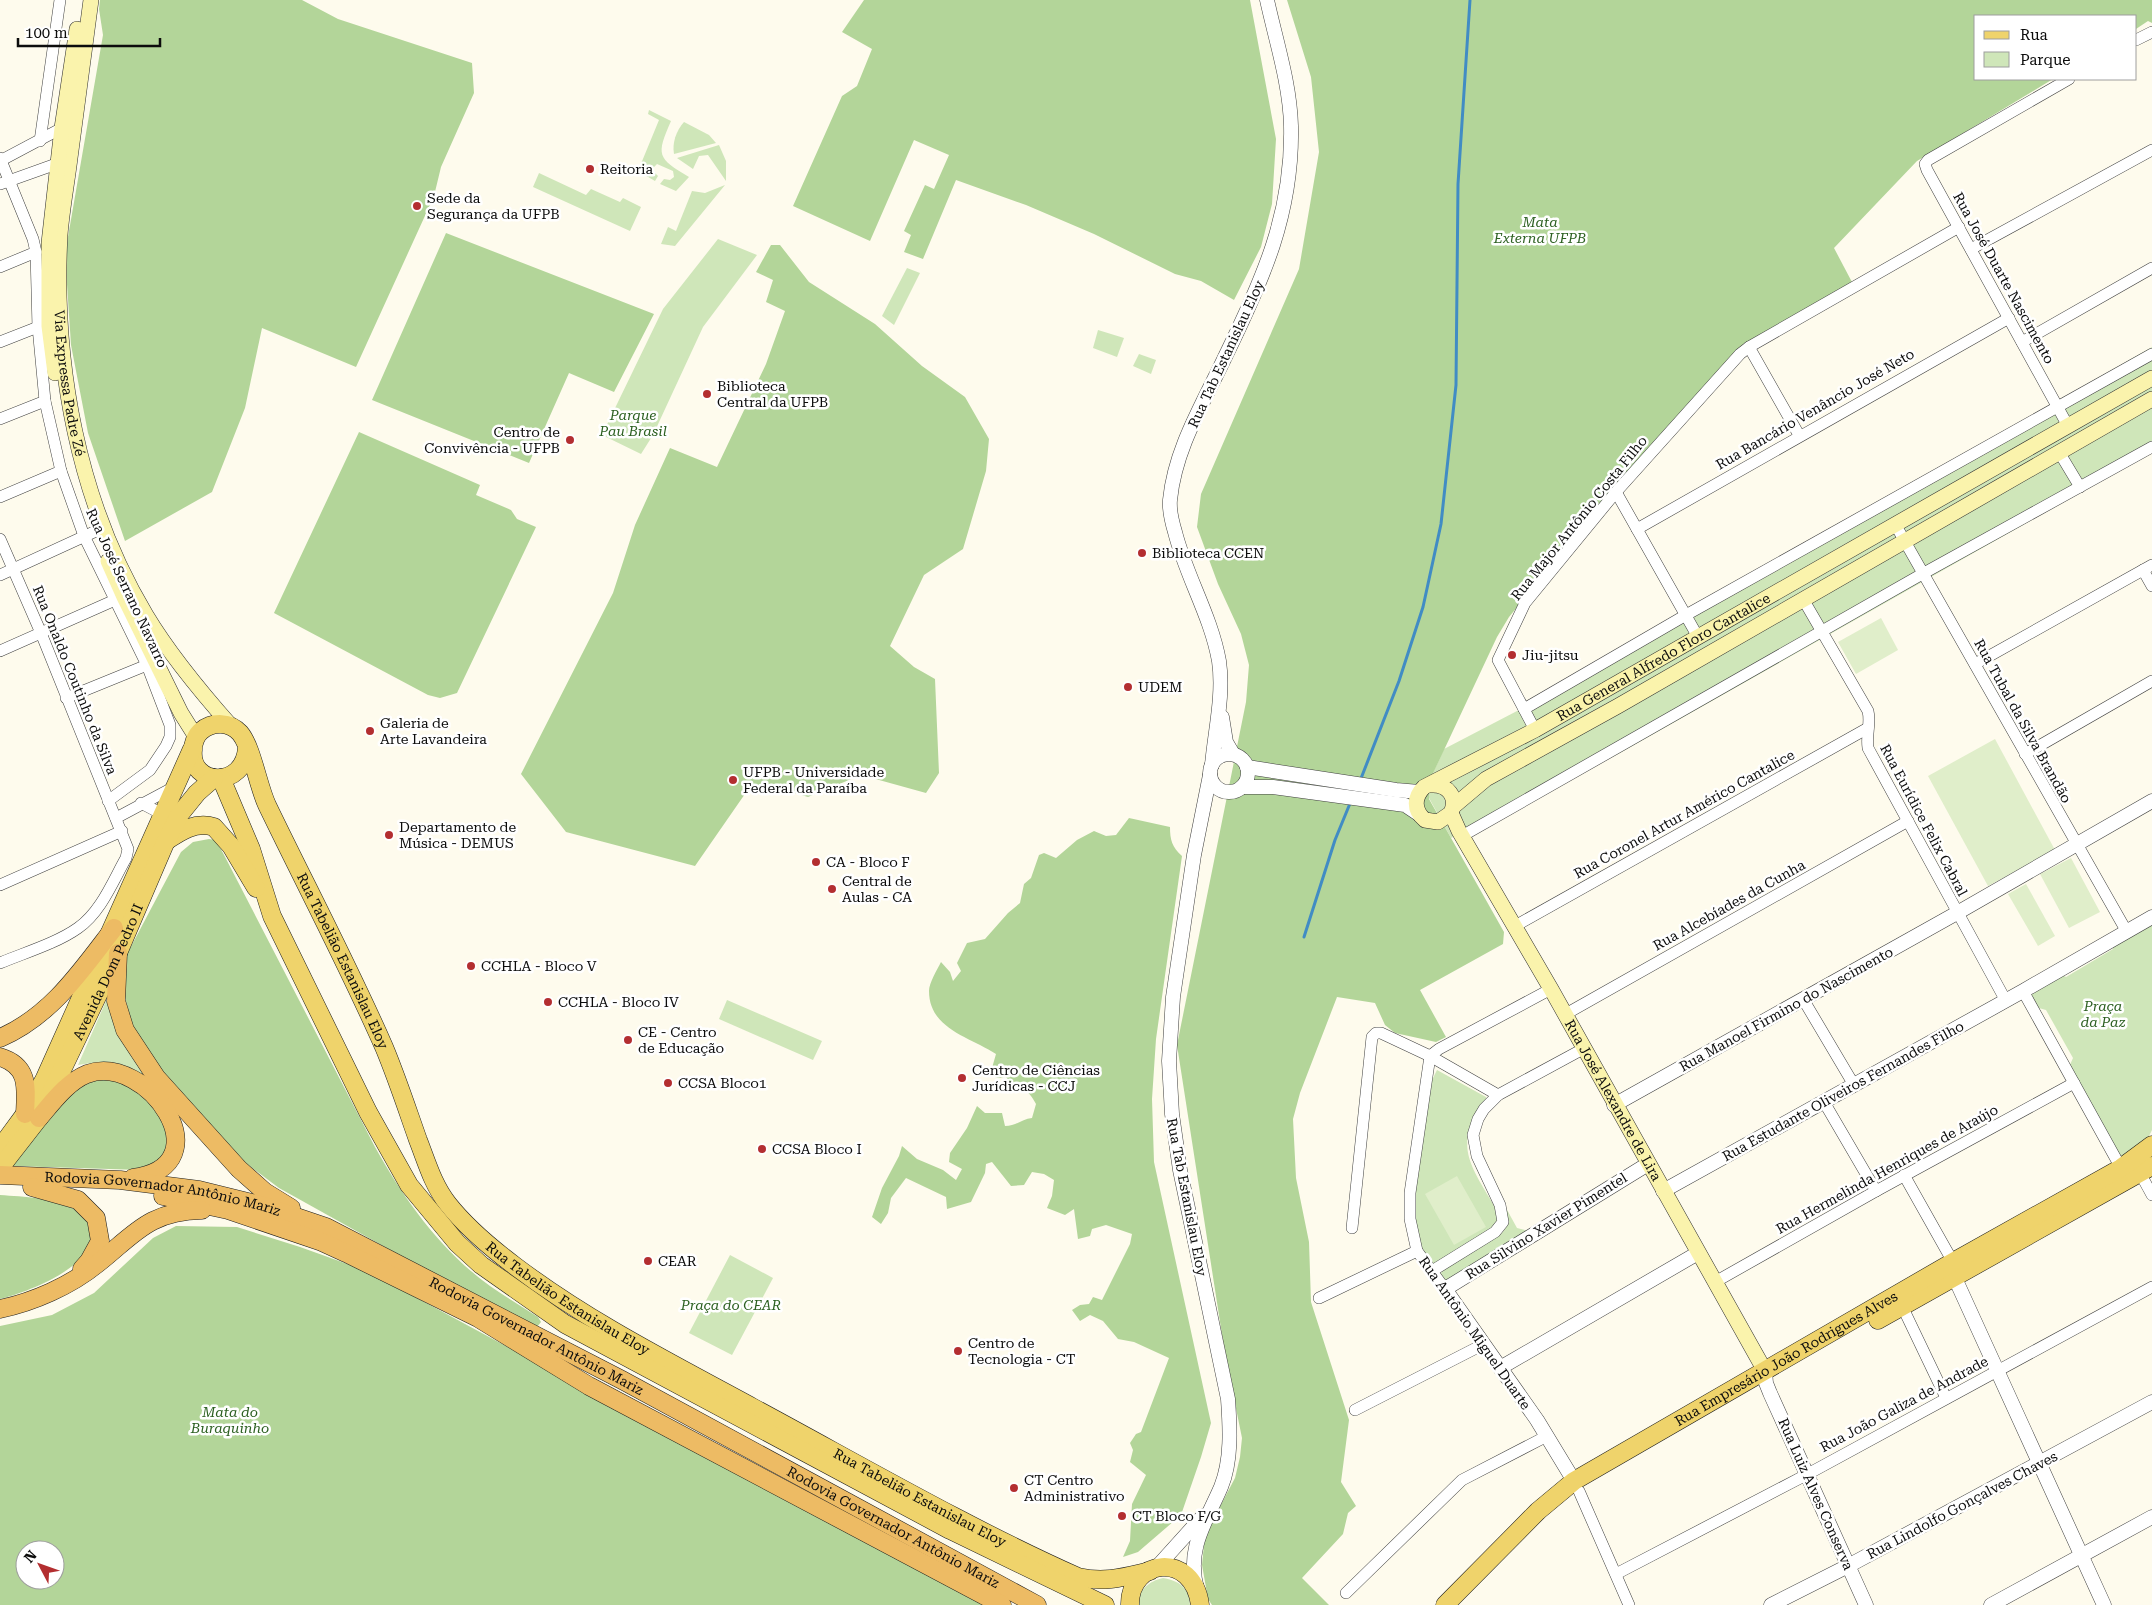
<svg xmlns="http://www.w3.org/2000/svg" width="2152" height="1605" viewBox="0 0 2152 1605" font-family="'Roboto Serif',serif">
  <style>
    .green { fill: #cfe6b9 }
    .forest { fill: #b3d599; fill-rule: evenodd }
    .pitch { fill: #e0eeca }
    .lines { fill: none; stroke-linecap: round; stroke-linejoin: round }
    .stream { stroke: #418cc4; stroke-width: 3 }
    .minor-casing { stroke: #3f3f3f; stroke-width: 12 }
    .tertiary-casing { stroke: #3f3f3f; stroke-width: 15 }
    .secondary-casing { stroke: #2e2e2e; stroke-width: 16 }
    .primary-casing { stroke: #1d1d1d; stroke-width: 19 }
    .trunk-casing { stroke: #1d1d1d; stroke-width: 19 }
    .minor { stroke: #fff; stroke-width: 11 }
    .tertiary { stroke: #fff; stroke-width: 14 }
    .secondary { stroke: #faf3ac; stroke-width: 15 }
    .primary { stroke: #efd36b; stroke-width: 18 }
    .trunk { stroke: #edbb64; stroke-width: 18 }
    .poi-dot { fill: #b32e30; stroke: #fff; stroke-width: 2 }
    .labels { text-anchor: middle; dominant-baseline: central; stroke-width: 5; stroke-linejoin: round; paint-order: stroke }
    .poi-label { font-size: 14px; fill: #0c0c0c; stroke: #fff; text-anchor: start }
    .park-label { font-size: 14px; font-style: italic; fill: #2c6021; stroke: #fff }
    .street-label { font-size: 14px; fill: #0c0c0c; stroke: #fff }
  </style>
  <rect width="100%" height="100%" fill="#fefbed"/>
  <g class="green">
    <path d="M 649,110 L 671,121 C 656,155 657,158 689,177 L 676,191 L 660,184 L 664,179 L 670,180 L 674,177 L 673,171 L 657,164 L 654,167 L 654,172 L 658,176 L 655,181 L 638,171 L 659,120 L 648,114 Z"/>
    <path d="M 684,122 L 709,135 L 716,143 L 674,154 C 672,143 676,131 684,122 Z"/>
    <polygon points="719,145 726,161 726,181 708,155 699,156 693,169 677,158"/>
    <polygon points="539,173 586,195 591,189 620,202 623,198 641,207 630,231 533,187"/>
    <polygon points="725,185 675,246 661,244 668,227 676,231 692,191 705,193"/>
    <polygon points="718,239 757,255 703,327 653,435 641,454 602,435 663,309"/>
    <polygon points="907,268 920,273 894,325 882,316"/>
    <polygon points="1098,330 1124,338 1117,357 1093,348"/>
    <polygon points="2152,347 2152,452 1618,754 1451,838 1429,798 1429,782 1444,749 1517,711"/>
    <polygon points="1139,354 1156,360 1151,374 1133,366"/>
    <polygon points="2152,923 2152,1130 2147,1140 2123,1162 2069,1067 2073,1058 2046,1010 2035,1007 2028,991 2059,973 2066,977 2113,949 2113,942"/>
    <path d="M 109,1000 L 158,1085 C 129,1065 113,1059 78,1065 L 106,1001 Z"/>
    <polygon points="727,1000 822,1041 813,1060 719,1019"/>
    <path d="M 1437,1070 L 1486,1097 L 1486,1099 C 1449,1147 1474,1169 1499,1214 L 1499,1225 L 1433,1266 C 1427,1257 1422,1249 1418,1239 C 1406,1202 1426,1121 1432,1080 Z"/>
    <polygon points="1506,1208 1517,1228 1533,1232 1446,1281 1441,1274 1442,1271 1501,1234 1506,1228"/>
    <polygon points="730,1255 773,1278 732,1355 689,1333"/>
    <path d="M 1163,1578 C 1179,1581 1189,1587 1190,1605 L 1138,1605 C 1138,1590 1149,1581 1163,1578 Z"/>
  </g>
  <g class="forest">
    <polygon points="100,0 302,0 338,19 472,63 474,93 441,167 434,196 356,367 262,328 245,408 212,492 125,541 88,433 71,345 65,254 103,35 99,9"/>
    <polygon points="864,0 1250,0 1276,139 1272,204 1261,247 1234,300 1201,281 1175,274 1094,234 1026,205 956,180 923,259 904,252 911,235 904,231 925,185 934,189 949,155 914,140 870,241 793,206 842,96 857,86 872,49 842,32"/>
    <polygon points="1287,0 2152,0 2152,23 2148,21 2136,29 2136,16 1976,16 1976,79 2053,79 1917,161 1834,248 1853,284 1743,348 1603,502 1509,617 1497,637 1429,782 1429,799 1504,932 1503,944 1420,990 1446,1037 1436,1042 1395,1033 1385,1025 1375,1003 1337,997 1300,1093 1293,1119 1296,1178 1309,1242 1311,1302 1349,1420 1341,1482 1356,1506 1348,1513 1343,1534 1302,1578 1329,1605 1212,1605 1208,1599 1202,1565 1205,1535 1235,1478 1240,1457 1242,1438 1225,1354 1177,1045 1246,702 1249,665 1241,634 1218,584 1197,527 1201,494 1299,269 1319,152 1311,77"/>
    <polygon points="446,233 654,314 614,392 569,373 529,463 372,400"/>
    <polygon points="771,245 780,245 809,282 875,324 922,366 965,397 989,439 986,471 963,549 924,575 890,646 914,667 935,679 939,773 926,793 861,775 808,797 762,783 747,791 695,866 566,832 521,774 613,593 635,525 670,448 717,467 766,364 785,311 766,302 773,280 756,272"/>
    <polygon points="359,432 480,485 476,495 511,510 517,519 536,527 457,693 440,698 428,695 274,613"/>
    <path d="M 1129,818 L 1170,827 C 1170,840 1172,847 1182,856 L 1156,1039 L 1152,1099 L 1154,1162 L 1211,1423 L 1201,1457 L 1181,1515 L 1138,1552 L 1123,1557 L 1130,1541 L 1132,1504 L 1146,1475 L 1130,1462 L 1133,1450 L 1130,1443 L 1136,1434 L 1141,1432 L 1169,1358 L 1134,1342 L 1118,1339 L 1103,1321 L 1090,1315 L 1080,1321 L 1072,1310 L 1080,1305 L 1089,1304 L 1093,1297 L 1102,1300 L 1130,1244 L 1132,1234 L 1106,1225 L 1092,1229 L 1090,1236 L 1078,1239 L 1074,1209 L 1065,1215 L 1047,1208 L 1052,1196 L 1054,1180 L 1044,1174 L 1032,1172 L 1024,1185 L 1011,1186 L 992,1162 L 986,1164 L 985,1173 L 971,1202 L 947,1209 L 946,1197 L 906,1178 L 891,1198 L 888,1213 L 881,1224 L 872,1217 L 882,1188 L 899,1156 L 902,1146 L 917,1159 L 943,1170 L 956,1180 L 962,1169 L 949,1162 L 950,1153 L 967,1128 L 977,1106 L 985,1113 L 1002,1113 L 1005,1126 C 1016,1126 1022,1119 1032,1118 L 1036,1104 C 1030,1093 1024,1087 1012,1085 L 1006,1077 L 998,1078 L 990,1075 L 996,1054 C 970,1037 929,1029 929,991 C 929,983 937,970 941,962 L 950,972 L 953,981 L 961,971 L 957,963 L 967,943 L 985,939 L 1008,913 L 1020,903 L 1024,884 L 1031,878 L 1039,855 L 1044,853 L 1056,858 L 1077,840 L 1094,831 L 1106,836 L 1116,835 Z"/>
    <path d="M 209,839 L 216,840 L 223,853 L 375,1147 C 404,1199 440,1250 490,1286 C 506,1297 522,1307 538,1317 L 541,1322 L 537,1327 L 446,1281 L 279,1188 L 243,1161 L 147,1056 L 131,1022 L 121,980 L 126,956 L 181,852 L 193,842 Z"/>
    <polygon points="102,1079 120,1081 140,1089 172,1125 163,1162 142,1170 12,1166 61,1103 83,1083"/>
    <path d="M 0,1195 C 24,1197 54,1197 76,1210 C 82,1214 88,1220 90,1227 C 105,1263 26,1293 0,1299 Z"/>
    <path d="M 176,1226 L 237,1227 L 300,1247 L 367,1271 L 985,1605 L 0,1605 L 0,1326 L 52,1315 L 94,1293 L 153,1238 ZM 25,1550 L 55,1550 L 55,1580 L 25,1580 Z"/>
  </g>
  <g class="pitch">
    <polygon points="1881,618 1898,650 1856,674 1838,642"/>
    <polygon points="1995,739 2055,850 1988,886 1928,776"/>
    <polygon points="2071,858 2100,912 2069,928 2040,874"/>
    <polygon points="2026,884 2055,936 2038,946 2008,894"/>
    <polygon points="1457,1176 1486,1227 1454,1245 1425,1194"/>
  </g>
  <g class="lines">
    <g class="stream">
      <polyline points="1360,781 1399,681 1423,607 1441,524 1456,385 1458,184 1470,0"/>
      <polyline points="1304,937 1335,840 1351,801"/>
    </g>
    <g class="minor-casing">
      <g id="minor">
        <polyline points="2136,40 2152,32"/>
        <polyline points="40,141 60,0"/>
        <polyline points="0,158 33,239 36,252 38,327 45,401 61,471 84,536 147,665 170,725 170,737 166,746 150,770 108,801"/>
        <polyline points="0,161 62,128"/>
        <polyline points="0,184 59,163"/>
        <polyline points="1971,249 2152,150"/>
        <polyline points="0,267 36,252"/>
        <polyline points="0,342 38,327"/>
        <polyline points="2022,342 2152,268"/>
        <polyline points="1749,347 1799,435"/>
        <polyline points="0,419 45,401"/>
        <polyline points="2068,426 1927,170 1925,164 1928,160 2069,79"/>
        <polyline points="2059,452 2080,487"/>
        <polyline points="1616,492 1698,637"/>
        <polyline points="0,497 61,471"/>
        <polyline points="1895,524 2127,932"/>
        <polyline points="1637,529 2009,318"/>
        <path d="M 0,539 L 41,633 L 128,849 L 126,858 C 113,881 101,912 78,928 C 57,943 24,953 0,963"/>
        <polyline points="2143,570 2152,586"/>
        <polyline points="0,575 96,531"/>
        <path d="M 1803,599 L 1868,711 C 1871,723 1866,735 1868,748 L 2006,1001"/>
        <polyline points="0,651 115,600"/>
        <polyline points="1975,664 2152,565"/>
        <polyline points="66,698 147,665"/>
        <polyline points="1524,709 1686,615 2152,354"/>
        <polyline points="1535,730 1498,660 1525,603 1616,492 1740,354 1749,347 1959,227"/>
        <polyline points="2025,754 2152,681"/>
        <polyline points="141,803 164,815"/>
        <polyline points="116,818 176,786"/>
        <polyline points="1462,836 1924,573 2152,447"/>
        <polyline points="0,885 122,831"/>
        <polyline points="1515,926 1868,728"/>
        <polyline points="2023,991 2121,1168"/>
        <polyline points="1803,999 1854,1085"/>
        <polyline points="1564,1015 1908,821"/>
        <polyline points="1824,1102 1876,1191"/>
        <polyline points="2140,1173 2152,1195"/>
        <polyline points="1904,1175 1953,1262"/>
        <polyline points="1352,1228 1372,1037 1376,1033 1381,1033 1430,1056 1498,1095"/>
        <polyline points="1432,1271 1495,1232 1503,1222 1500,1205 1477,1156 1473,1135 1478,1119 1484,1109 1498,1095 1583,1049"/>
        <polyline points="1715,1282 1876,1191 2074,1083"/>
        <polyline points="1445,1289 1417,1251 1410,1219 1410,1193 1430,1056 1439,1049 1551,989"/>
        <polyline points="1319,1298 1417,1251"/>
        <polyline points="1902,1306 1946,1398"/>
        <polyline points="1355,1410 1484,1344"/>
        <polyline points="1579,1491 1629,1605"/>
        <polyline points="1616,1574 1806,1475 2152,1287"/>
        <polyline points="1346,1593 1462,1480 1547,1436"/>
      </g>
    </g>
    <g class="tertiary-casing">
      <g id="tertiary">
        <polyline points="1222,717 1226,742 1233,754"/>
        <circle cx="1229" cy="773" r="19"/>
        <path d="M 1212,765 C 1215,731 1224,695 1219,661 C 1211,616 1186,576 1175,532 C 1172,522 1169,511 1170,500 C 1175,448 1204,402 1226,355 C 1263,279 1293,213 1291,126 C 1290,84 1276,41 1267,0"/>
        <polyline points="1247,767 1396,790 1419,792"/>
        <polyline points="1242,787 1273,787 1405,805 1420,815"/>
        <polyline points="1614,1105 1957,913 2152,801"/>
        <polyline points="1663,1191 2023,991 2152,917"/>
        <polyline points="1954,1276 2104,1605"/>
        <polyline points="1500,1368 1698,1253"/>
        <polyline points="1765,1371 1766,1383 1770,1393 1866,1605"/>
        <polyline points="1574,1481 1537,1420 1445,1289 1648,1164"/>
        <polyline points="1157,1567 1203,1516"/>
        <path d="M 1197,1589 C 1186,1548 1206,1522 1221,1487 C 1232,1460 1230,1427 1228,1399 L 1180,1170 L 1172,1114 L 1169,1061 L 1173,997 L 1194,855 L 1210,775"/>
        <polyline points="1771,1605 1848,1566 2152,1402"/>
        <polyline points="1991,1605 2152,1517"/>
      </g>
    </g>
    <g class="secondary-casing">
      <g id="secondary">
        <path id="s1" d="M 91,0 C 84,53 77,105 70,158 C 67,183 62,209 60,235 C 53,365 78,502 146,615 C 170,655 200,691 231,726"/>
        <polyline points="55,373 49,326 49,243 62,128 77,29"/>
        <polyline points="108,561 124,597 181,713 196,737"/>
        <path id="s2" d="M 1431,785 C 1448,784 1458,797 1451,813 L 1438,822 L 1425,820 C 1413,810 1414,797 1424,787 L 1535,730 L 2152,378"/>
        <polyline points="1454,806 1486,779 1618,706 2152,399"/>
        <path id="s3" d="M 1451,813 L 1459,831 L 1551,989 L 1765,1371"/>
      </g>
    </g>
    <g class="primary-casing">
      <g id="primary">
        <path id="s4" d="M 247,747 C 245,790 189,786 193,750 C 193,743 196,735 201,731 C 213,721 230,722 240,733 C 252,747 258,786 267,805 C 306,886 348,965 384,1047 C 397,1078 407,1109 418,1140 C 427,1163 433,1185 448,1204 C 467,1228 491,1248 515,1266 C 589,1322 671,1363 752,1407 C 860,1465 966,1527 1078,1577 C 1105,1583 1124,1577 1150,1571"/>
        <polyline points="221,778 251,849 272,916 368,1112 409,1185 457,1243 481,1265 565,1324 950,1530 1105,1605"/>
        <path d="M 166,841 C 181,831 196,821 214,827 L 231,846 L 256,888"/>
        <polyline points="0,1148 25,1114 45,1078 192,749"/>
        <path id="s5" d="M 0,1168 L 39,1118 L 118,953 L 166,841 L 180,814 L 197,793 L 214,778"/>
        <polyline points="1878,1320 2152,1166"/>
        <path d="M 1130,1605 C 1129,1559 1193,1550 1200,1605"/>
        <path id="s6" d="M 1445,1605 L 1538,1511 L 1574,1481 L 1953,1262 L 2121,1168 L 2152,1145"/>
      </g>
    </g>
    <g class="trunk-casing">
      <g id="trunk">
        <polyline points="118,953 116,1001 125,1030 156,1077 239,1169 265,1192 291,1208"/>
        <path d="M 0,1038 C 51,1016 81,971 114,928"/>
        <path d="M 0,1057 C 30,1066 26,1089 25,1114"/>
        <path d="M 39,1118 C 52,1103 67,1082 87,1074 C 148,1052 225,1166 133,1178"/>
        <path id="s7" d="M 0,1175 L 120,1180 L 199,1190 L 264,1206 L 326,1227 L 622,1380 L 1037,1605"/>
        <polyline points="32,1187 78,1200 96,1218 100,1241 89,1261 82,1269"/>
        <polyline points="163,1196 228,1210 322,1242 346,1253 478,1318 589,1386 1002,1605"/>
        <path d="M 0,1309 C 33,1302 70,1286 97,1264 C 134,1235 148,1211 202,1210"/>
      </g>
    </g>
    <use href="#minor" class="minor"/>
    <use href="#tertiary" class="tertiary"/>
    <use href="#secondary" class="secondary"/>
    <use href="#primary" class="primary"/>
    <use href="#trunk" class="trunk"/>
  </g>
  <g class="poi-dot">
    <circle cx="590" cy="169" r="5"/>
    <circle cx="417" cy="206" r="5"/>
    <circle cx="707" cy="394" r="5"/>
    <circle cx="570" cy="440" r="5"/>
    <circle cx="1142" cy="553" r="5"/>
    <circle cx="1512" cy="655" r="5"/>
    <circle cx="1128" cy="687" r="5"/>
    <circle cx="370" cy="731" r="5"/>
    <circle cx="733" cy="780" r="5"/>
    <circle cx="389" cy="835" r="5"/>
    <circle cx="816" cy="862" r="5"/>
    <circle cx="832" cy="889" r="5"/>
    <circle cx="471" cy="966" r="5"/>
    <circle cx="548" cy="1002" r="5"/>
    <circle cx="628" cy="1040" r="5"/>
    <circle cx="962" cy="1078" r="5"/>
    <circle cx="668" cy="1083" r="5"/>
    <circle cx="762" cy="1149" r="5"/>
    <circle cx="648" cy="1261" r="5"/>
    <circle cx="958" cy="1351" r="5"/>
    <circle cx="1014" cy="1488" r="5"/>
    <circle cx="1122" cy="1516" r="5"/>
  </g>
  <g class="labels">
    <g class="poi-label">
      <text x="600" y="169">Reitoria</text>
      <text x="427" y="198">Sede da<tspan x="427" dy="16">Segurança da UFPB</tspan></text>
      <text x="717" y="386">Biblioteca<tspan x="717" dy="16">Central da UFPB</tspan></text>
      <text x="560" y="432" text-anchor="end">Centro de<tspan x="560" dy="16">Convivência - UFPB</tspan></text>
      <text x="1152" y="553">Biblioteca CCEN</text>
      <text x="1522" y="655">Jiu-jitsu</text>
      <text x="1138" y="687">UDEM</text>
      <text x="380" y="723">Galeria de<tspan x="380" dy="16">Arte Lavandeira</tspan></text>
      <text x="743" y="772">UFPB - Universidade<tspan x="743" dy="16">Federal da Paraíba</tspan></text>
      <text x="399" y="827">Departamento de<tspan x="399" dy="16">Música - DEMUS</tspan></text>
      <text x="826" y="862">CA - Bloco F</text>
      <text x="842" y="881">Central de<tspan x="842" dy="16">Aulas - CA</tspan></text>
      <text x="481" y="966">CCHLA - Bloco V</text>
      <text x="558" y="1002">CCHLA - Bloco IV</text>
      <text x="638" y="1032">CE - Centro<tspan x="638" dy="16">de Educação</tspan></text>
      <text x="972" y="1070">Centro de Ciências<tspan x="972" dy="16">Jurídicas - CCJ</tspan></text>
      <text x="678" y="1083">CCSA Bloco1</text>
      <text x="772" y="1149">CCSA Bloco I</text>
      <text x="658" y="1261">CEAR</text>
      <text x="968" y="1343">Centro de<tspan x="968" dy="16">Tecnologia - CT</tspan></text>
      <text x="1024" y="1480">CT Centro<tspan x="1024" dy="16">Administrativo</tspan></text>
      <text x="1132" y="1516">CT Bloco F/G</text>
    </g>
    <g class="park-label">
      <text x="1540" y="222">Mata<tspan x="1540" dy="16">Externa UFPB</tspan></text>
      <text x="633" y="415">Parque<tspan x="633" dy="16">Pau Brasil</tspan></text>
      <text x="2103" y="1006">Praça<tspan x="2103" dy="16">da Paz</tspan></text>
      <text x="731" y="1305">Praça do CEAR</text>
      <text x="230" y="1412">Mata do<tspan x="230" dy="16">Buraquinho</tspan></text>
    </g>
    <g class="street-label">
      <text transform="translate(2004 278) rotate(61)">Rua José Duarte Nascimento</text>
      <text transform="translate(1226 354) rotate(-65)">Rua Tab Estanislau Eloy</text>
      <text stroke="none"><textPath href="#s1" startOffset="386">Via Expressa Padre Zé</textPath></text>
      <text transform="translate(1815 409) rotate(-30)">Rua Bancário Venâncio José Neto</text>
      <text transform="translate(1579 518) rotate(-51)">Rua Major Antônio Costa Filho</text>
      <text transform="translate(127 588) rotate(65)">Rua José Serrano Navarro</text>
      <text stroke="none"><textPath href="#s2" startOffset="382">Rua General Alfredo Floro Cantalice</textPath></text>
      <text transform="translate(75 680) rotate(68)">Rua Onaldo Coutinho da Silva</text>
      <text transform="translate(2023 721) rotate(61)">Rua Tubal da Silva Brandão</text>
      <text transform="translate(1684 814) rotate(-29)">Rua Coronel Artur Américo Cantalice</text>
      <text transform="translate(1924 820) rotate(62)">Rua Eurídice Felix Cabral</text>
      <text transform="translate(1729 905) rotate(-29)">Rua Alcebíades da Cunha</text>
      <text stroke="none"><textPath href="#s4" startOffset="405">Rua Tabelião Estanislau Eloy</textPath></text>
      <text stroke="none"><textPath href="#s5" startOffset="225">Avenida Dom Pedro II</textPath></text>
      <text transform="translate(1786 1009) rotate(-29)">Rua Manoel Firmino do Nascimento</text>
      <text transform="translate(1843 1091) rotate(-29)">Rua Estudante Oliveiros Fernandes Filho</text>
      <text stroke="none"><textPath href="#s3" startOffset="330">Rua José Alexandre de Lira</textPath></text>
      <text transform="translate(1887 1169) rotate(-29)">Rua Hermelinda Henriques de Araújo</text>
      <text stroke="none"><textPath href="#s7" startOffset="164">Rodovia Governador Antônio Mariz</textPath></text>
      <text transform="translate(1187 1197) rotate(79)">Rua Tab Estanislau Eloy</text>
      <text transform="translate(1546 1226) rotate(-32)">Rua Silvino Xavier Pimentel</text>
      <text stroke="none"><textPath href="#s4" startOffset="824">Rua Tabelião Estanislau Eloy</textPath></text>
      <text transform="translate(1475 1333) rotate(55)">Rua Antônio Miguel Duarte</text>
      <text stroke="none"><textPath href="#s7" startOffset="569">Rodovia Governador Antônio Mariz</textPath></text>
      <text stroke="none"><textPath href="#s6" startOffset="424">Rua Empresário João Rodrigues Alves</textPath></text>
      <text transform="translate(1904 1404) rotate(-28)">Rua João Galiza de Andrade</text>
      <text transform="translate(1816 1494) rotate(66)">Rua Luiz Alves Conserva</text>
      <text stroke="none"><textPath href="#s4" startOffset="1229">Rua Tabelião Estanislau Eloy</textPath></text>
      <text transform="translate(1962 1505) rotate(-28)">Rua Lindolfo Gonçalves Chaves</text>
      <text stroke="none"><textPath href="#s7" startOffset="974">Rodovia Governador Antônio Mariz</textPath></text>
    </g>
  </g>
  <rect x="1974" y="15" width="162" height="65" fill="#ffffff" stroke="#9e9e9e"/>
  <rect x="1984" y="31" width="25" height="8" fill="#efd36b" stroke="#9e9e9e"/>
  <text x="2020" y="40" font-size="15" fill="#0c0c0c">Rua</text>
  <rect x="1984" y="52" width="25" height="15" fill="#cfe6b9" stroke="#9e9e9e"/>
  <text x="2020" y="65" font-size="15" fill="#0c0c0c">Parque</text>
  <g transform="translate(40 1565) rotate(311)"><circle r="24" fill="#ffffff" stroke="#9e9e9e"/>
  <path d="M0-4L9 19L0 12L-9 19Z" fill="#b32e30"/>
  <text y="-8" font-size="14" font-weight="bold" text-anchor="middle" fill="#0c0c0c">N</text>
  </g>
  <path d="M18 38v8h142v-8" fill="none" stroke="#0c0c0c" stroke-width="2.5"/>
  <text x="25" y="38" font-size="15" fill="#0c0c0c" stroke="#ffffff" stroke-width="4" paint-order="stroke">100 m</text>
</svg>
